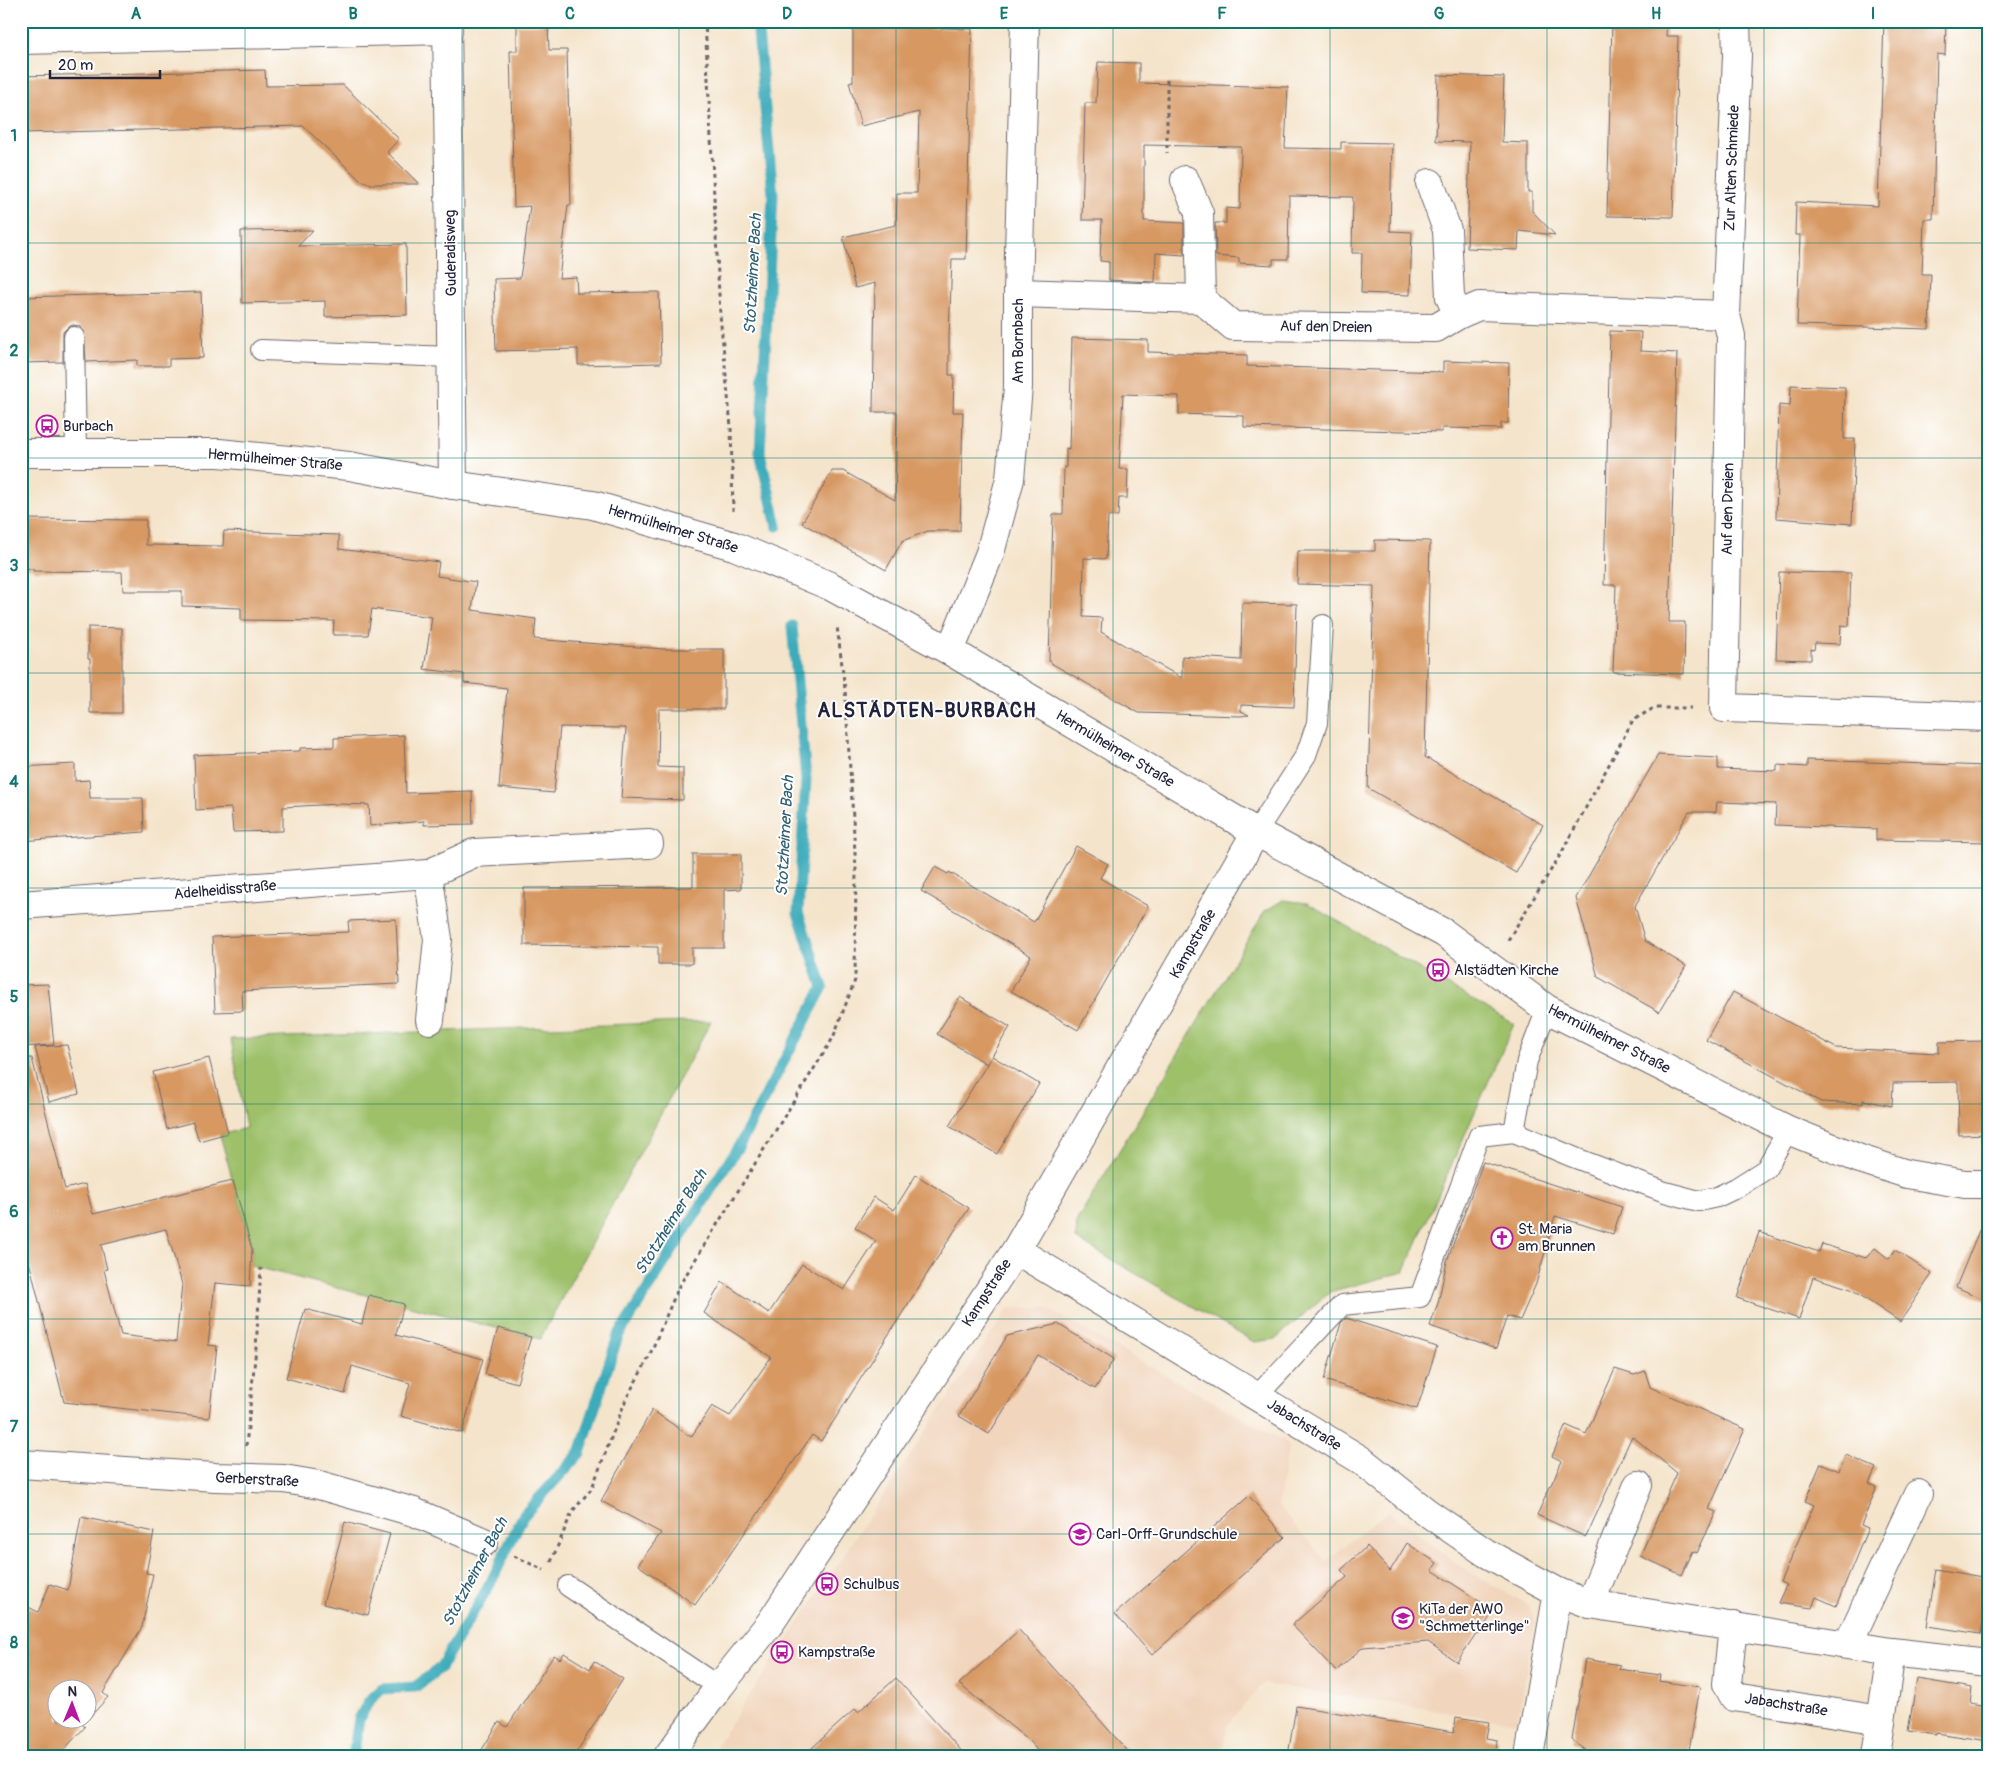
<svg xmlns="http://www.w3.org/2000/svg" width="2009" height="1777" viewBox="0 0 2009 1777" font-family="Pangolin,sans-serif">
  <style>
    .built { fill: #f1d5bd }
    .green { fill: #9dc069; stroke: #607152 }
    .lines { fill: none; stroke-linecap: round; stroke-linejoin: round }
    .stream { stroke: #3cabba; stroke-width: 11 }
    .building { fill: #d79862; fill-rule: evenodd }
    .lane-casing { stroke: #6c666d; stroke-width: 22 }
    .street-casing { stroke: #6c666d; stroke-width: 30 }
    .secondary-casing { stroke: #6c666d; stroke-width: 30 }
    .path { stroke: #6c666d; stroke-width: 3; stroke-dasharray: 4 4; stroke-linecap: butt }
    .lane { stroke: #fff; stroke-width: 20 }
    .street { stroke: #fff; stroke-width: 28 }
    .secondary { stroke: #fff; stroke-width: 28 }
    .grid { fill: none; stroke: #0f766e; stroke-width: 1; stroke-opacity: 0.55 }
    .labels { text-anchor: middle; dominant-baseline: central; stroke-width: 4; stroke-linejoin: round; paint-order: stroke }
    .street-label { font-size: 15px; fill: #22223b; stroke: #fff }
    .poi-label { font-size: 15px; fill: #22223b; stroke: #fff; text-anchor: start }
    .water-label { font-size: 16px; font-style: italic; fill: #2e6074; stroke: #fff }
    .district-label { font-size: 20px; font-weight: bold; letter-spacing: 1px; fill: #22223b; stroke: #fff }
    .neatline { fill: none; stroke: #0f766e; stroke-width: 2 }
    .grid-label { font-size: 16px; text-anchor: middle; font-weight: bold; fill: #0f766e }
  </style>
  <rect width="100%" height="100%" fill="#fff"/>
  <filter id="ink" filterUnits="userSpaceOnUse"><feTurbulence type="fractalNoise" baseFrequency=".02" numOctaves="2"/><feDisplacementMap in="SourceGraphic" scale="10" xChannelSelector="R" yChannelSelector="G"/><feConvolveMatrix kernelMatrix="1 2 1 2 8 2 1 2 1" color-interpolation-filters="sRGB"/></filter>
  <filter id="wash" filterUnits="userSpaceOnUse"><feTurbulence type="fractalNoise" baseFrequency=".0096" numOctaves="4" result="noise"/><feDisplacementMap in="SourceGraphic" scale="20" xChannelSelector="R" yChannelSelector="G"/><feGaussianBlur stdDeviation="1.12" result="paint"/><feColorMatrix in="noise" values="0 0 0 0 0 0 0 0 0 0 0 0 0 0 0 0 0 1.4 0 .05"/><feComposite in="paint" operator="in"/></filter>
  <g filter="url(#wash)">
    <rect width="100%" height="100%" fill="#f4e4cb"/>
    <polygon class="built" points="1044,1307 1289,1444 1278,1506 1326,1561 1388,1511 1459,1566 1528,1605 1536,1622 1517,1722 1263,1684 1227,1725 1222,1756 728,1756 715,1747 1008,1309"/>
    <g class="green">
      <polygon points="1283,900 1307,903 1514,1024 1404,1272 1329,1292 1276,1339 1254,1342 1076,1239 1077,1220 1265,911"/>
      <polygon points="711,1021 540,1339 251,1266 252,1249 220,1135 246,1128 231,1039"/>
    </g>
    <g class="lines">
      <g class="stream">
        <polyline points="757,21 773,195 760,453 777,526"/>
        <polyline points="353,1756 359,1719 369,1701 382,1689 415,1687 440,1668 491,1582 523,1516 580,1453 618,1336 740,1144 823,987 798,913 806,779 792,626"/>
      </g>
    </g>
    <g id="blocks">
      <g class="building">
        <polygon points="853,21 884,21 884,26 972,29 966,259 952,259 949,335 949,375 954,375 953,412 963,412 960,531 928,531 902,541 886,570 802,523 832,471 843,471 895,500 897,412 873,412 875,283 855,288 843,237 896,225 897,193 917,193 919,112 861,126 849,82 853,81"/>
        <polygon points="1612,21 1667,21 1666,36 1678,36 1673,217 1607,216"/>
        <polygon points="1884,21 1946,22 1945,55 1937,54 1933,219 1924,219 1922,274 1931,274 1929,329 1797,325 1800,235 1795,235 1796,202 1878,206"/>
        <polygon points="548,24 549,50 567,50 571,205 568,205 559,278 576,277 577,293 659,292 661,363 578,365 578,349 496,351 494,279 520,278 530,206 514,207 510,51 517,51 517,25"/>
        <polygon points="1098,62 1139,63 1139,83 1288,87 1285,148 1341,149 1341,142 1392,143 1390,231 1412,232 1410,295 1361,293 1362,253 1352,253 1353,197 1289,196 1288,259 1273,259 1273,265 1239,263 1239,258 1216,256 1215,223 1226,223 1226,208 1240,209 1241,147 1144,145 1144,221 1184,223 1184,255 1156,253 1155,282 1109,280 1109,262 1100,261 1102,220 1082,220 1085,103 1096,103"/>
        <polygon points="265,70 266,86 343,85 399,139 387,152 419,184 371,184 360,180 303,126 21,133 21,76"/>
        <polygon points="1438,75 1504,77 1502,142 1528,143 1528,192 1532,192 1532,211 1555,235 1519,231 1518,250 1467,248 1470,142 1436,141"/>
        <polygon points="313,230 298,246 406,244 407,315 325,317 325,301 242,303 241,231"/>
        <polygon points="201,292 203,358 169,359 169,366 137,366 137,360 86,362 84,331 79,326 73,325 68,327 63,332 63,362 21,363 21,297"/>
        <polygon points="1610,331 1641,332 1640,351 1677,353 1669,622 1685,622 1684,674 1613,672 1616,585 1604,585"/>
        <polygon points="1072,338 1148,340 1148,352 1247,355 1247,366 1443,372 1443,361 1509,363 1508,423 1501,423 1501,429 1442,428 1442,432 1244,427 1244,416 1179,414 1179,396 1123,394 1119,469 1128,469 1127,498 1119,498 1118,516 1108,516 1106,559 1084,558 1083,617 1102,618 1101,632 1182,678 1182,656 1241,660 1242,603 1297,604 1294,707 1241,705 1241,711 1249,715 1240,716 1139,713 1049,662 1053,514 1063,514 1064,467 1066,467 1066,448 1069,449"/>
        <polygon points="1791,385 1845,387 1844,439 1855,439 1852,524 1776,518 1779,405 1790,406"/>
        <polygon points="21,519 146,520 146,545 223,546 224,531 339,535 339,549 439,562 437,576 476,582 472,610 536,619 534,639 664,649 724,649 724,709 659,709 658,767 683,768 683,800 621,798 626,728 560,727 554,793 499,788 507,688 464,683 464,674 424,669 432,617 372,609 368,635 333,635 334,621 241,620 241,608 182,606 182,591 123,591 122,572 33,571 33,569 21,568"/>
        <polygon points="1375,540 1430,541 1425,757 1543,825 1516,873 1368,788 1374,586 1297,584 1298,551 1375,551"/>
        <polygon points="1779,572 1851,573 1849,626 1841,625 1840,644 1815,643 1814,650 1811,649 1811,660 1776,659"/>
        <polygon points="88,627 122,628 122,713 90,713 90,659 88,659"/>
        <polygon points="404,735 406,793 472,791 473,824 424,825 424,821 370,826 369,805 339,804 283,807 283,831 233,832 231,808 196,810 194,755 300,751 300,748 334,747 334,738"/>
        <polygon points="1658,755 1718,758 1718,769 1777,771 1777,765 1807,767 1807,760 1988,766 1988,842 1876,840 1876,829 1775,825 1776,804 1717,802 1716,812 1689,812 1635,906 1645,941 1686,966 1659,1012 1598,977 1576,898"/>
        <polygon points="75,764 75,781 89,780 90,798 143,798 144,832 21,841 21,767"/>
        <polygon points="1076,846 1108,864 1100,878 1148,906 1078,1030 1011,991 1031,956 921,891 935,867 948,874 949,872 1034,922"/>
        <polygon points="693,854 741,854 741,889 724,890 724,948 692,948 692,964 658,964 658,947 524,945 524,888 693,887"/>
        <polygon points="396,919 399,984 242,991 243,1011 215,1012 212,937 349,932 348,921"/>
        <polygon points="48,984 54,1045 21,1047 21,985"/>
        <polygon points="1733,992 1836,1048 1939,1053 1939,1042 1985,1041 1985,1056 1988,1056 1988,1134 1959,1135 1958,1082 1893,1083 1892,1106 1863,1100 1863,1104 1821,1102 1706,1040"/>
        <polygon points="960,997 1010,1027 987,1064 937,1034"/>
        <polygon points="67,1045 79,1094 49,1102 35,1047"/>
        <polygon points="992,1056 1039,1084 997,1154 949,1126"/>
        <path d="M 32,1058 L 65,1189 L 85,1184 L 93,1214 L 233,1181 L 252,1249 L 250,1286 L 215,1283 L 208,1345 L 217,1346 L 209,1418 L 64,1402 L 21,1229 L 21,1059 ZM 166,1229 L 182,1284 L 176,1342 L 121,1335 L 104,1270 L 107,1269 L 101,1245 Z"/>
        <polygon points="209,1058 228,1133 199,1141 193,1122 167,1129 153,1072"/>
        <polygon points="1483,1162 1622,1207 1613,1234 1555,1216 1536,1284 1520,1320 1507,1316 1496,1349 1430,1326 1438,1303 1447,1261"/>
        <polygon points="916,1175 969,1208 821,1441 812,1435 695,1605 638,1565 661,1533 601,1501 652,1410 691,1437 712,1406 730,1416 771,1357 704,1313 722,1282 769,1313 802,1264 844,1290 876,1241 855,1227 874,1197 894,1210"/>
        <polygon points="1987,1211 1988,1211 1988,1301 1956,1287"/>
        <polygon points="1759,1232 1819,1252 1822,1244 1866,1258 1875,1248 1889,1259 1895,1250 1932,1274 1900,1322 1851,1289 1813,1277 1799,1319 1737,1298"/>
        <polygon points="369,1295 404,1304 396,1335 483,1359 462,1433 401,1416 410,1383 352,1366 345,1394 286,1378 305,1309 362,1324"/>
        <polygon points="1346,1318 1437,1347 1417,1409 1324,1380 1341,1323"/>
        <polygon points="1058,1324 1114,1359 1095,1389 1038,1355 989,1434 959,1416 1007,1336"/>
        <polygon points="498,1328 531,1337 517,1383 485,1374"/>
        <polygon points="1615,1369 1634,1375 1645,1371 1650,1387 1745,1429 1709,1509 1716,1512 1697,1553 1693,1551 1682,1575 1640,1556 1677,1473 1632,1436 1586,1537 1537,1515 1562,1461 1552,1456 1566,1425 1586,1434"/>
        <polygon points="1846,1455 1876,1468 1869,1483 1877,1487 1861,1525 1868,1528 1836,1606 1816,1597 1812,1608 1778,1603 1786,1585 1780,1582 1814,1505 1805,1501 1821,1463 1839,1471"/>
        <polygon points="1249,1496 1285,1537 1152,1655 1115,1614"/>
        <polygon points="81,1517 154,1532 146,1573 153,1574 142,1627 103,1693 108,1697 88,1719 88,1690 58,1690 58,1720 87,1720 82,1724 85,1727 58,1756 21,1756 21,1603 38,1612 50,1584 68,1590"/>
        <polygon points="345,1522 390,1534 368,1615 323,1604"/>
        <polygon points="1407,1543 1437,1563 1432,1570 1494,1611 1479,1634 1477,1632 1457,1662 1428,1642 1363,1647 1336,1671 1292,1625 1347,1577 1341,1570 1367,1546 1390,1571"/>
        <polygon points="1936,1569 1988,1578 1988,1623 1983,1622 1981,1634 1927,1626"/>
        <polygon points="1019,1630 1050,1664 1132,1756 1042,1756 1028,1740 959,1684"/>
        <polygon points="564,1653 590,1669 594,1661 623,1679 574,1756 478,1756 499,1722 507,1727 554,1655 560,1659"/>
        <polygon points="1585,1659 1620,1665 1619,1669 1660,1675 1659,1681 1700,1687 1688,1756 1594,1756 1572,1740"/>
        <polygon points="896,1678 966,1756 803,1756 855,1709 858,1712"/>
        <polygon points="1917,1679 1972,1688 1970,1704 1988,1707 1988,1741 1936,1733 1936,1735 1908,1731"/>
        <polygon points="1296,1706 1454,1732 1456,1717 1489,1722 1486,1738 1497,1740 1496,1756 1288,1756"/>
      </g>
    </g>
  </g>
  <g filter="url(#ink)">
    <use href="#blocks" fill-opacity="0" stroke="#6c666d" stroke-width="1"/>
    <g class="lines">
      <g class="lane-casing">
        <g id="lane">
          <polyline points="74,337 76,453"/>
          <polyline points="261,350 452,357"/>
          <polyline points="1256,832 1306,755 1317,723 1323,625"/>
          <polyline points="1514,1132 1527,1061 1547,1009"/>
          <polyline points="1257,1396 1342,1305 1420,1297 1479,1136 1514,1132 1573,1157 1665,1192 1699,1201 1717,1197 1736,1188 1766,1169 1788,1130"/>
          <polyline points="568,1586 719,1687"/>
        </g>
      </g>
      <g class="street-casing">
        <g id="street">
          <polyline points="447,21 453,485"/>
          <polyline points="1736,21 1737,56 1726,315 1731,336 1724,708 1988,717"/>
          <polyline points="21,40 448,30"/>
          <polyline points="1185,180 1199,213 1201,299"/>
          <polyline points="1430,183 1447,230 1450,297 1458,315"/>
          <polyline points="1018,293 1201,299 1233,326 1436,328 1458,315 1479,306 1726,315"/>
          <polyline points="950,651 990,553 1010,479 1018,387 1018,293 1025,21"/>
          <polyline points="428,874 438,939 430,1020"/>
          <polyline points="21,905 428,874 474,853 649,844"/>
          <polyline points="1016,1250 1361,1460 1425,1511 1486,1553 1558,1592 1590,1604 1891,1652 1988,1663"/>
          <polyline points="21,1464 215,1477 284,1479 319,1485 414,1512 484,1542"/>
          <polyline points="1590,1604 1638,1485"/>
          <polyline points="1733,1626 1727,1684 1734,1697 1881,1720"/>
          <polyline points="1848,1644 1918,1494"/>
          <polyline points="668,1756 719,1687 771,1622 1016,1250 1256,832"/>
          <polyline points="1529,1756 1558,1592"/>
          <polyline points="1876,1756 1891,1652"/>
        </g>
      </g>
      <g class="secondary-casing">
        <polyline id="secondary" points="21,453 219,453 349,466 453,485 593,505 734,546 830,586 950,651 1256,832 1444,933 1547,1009 1788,1130 1860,1159 1907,1174 1965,1184 1988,1184"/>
      </g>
      <g class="path">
        <polyline points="705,21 720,314 731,427 733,511"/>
        <polyline points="1167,80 1167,153"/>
        <polyline points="1508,940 1562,852 1633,720 1654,708 1691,708"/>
        <polyline points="246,1446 256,1348 261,1268"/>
        <polyline points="514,1556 544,1570"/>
        <polyline points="551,1562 572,1512 592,1488 626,1399 648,1359 679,1286 833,1038 855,980 856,870 853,818 845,689 837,626"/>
      </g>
      <use href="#lane" class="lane"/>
      <use href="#street" class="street"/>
      <use href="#secondary" class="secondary"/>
    </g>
  </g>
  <path class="grid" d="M 245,21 L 245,1756M 462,21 L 462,1756M 679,21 L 679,1756M 896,21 L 896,1756M 1113,21 L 1113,1756M 1330,21 L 1330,1756M 1547,21 L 1547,1756M 1764,21 L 1764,1756M 21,243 L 1988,243M 21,458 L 1988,458M 21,673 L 1988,673M 21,888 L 1988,888M 21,1104 L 1988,1104M 21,1319 L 1988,1319M 21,1534 L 1988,1534"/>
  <defs>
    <g id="bus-ring" transform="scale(1.125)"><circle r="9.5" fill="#fff" stroke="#b5179e" stroke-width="1.5"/><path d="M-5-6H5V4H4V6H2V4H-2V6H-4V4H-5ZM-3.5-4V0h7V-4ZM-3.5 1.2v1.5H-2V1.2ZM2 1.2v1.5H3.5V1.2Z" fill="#b5179e"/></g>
    <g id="church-ring" transform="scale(1.125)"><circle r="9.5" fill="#fff" stroke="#b5179e" stroke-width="1.5"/><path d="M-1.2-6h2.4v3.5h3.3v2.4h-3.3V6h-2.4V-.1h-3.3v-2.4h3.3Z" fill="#b5179e"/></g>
    <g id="school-ring" transform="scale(1.125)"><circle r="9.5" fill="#fff" stroke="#b5179e" stroke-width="1.5"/><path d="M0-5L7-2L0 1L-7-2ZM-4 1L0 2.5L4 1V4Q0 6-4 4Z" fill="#b5179e"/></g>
  </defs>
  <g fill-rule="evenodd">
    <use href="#bus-ring" x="47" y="426"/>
    <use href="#bus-ring" x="1438" y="970"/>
    <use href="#church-ring" x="1502" y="1238"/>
    <use href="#school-ring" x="1080" y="1534"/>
    <use href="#bus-ring" x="827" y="1584"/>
    <use href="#school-ring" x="1403" y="1618"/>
    <use href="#bus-ring" x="782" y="1652"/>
  </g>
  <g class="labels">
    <g class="street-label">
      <text transform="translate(1732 168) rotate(-88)">Zur Alten Schmiede</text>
      <text transform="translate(451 253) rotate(-91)">Guderadisweg</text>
      <text transform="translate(1326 327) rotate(1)">Auf den Dreien</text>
      <text transform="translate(1018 341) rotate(-90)">Am Bornbach</text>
      <text transform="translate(275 460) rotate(5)">Hermülheimer Straße</text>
      <text transform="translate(1728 509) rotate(-89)">Auf den Dreien</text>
      <text transform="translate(673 529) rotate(17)">Hermülheimer Straße</text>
      <text transform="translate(1115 749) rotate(31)">Hermülheimer Straße</text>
      <text transform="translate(225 890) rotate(-5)">Adelheidisstraße</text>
      <text transform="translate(1193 944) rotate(-60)">Kampstraße</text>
      <text transform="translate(1609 1039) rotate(27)">Hermülheimer Straße</text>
      <text transform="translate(987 1293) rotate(-57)">Kampstraße</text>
      <text transform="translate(1304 1425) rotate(32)">Jabachstraße</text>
      <text transform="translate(257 1480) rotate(3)">Gerberstraße</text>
      <text transform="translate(1786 1705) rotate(9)">Jabachstraße</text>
    </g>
    <g class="poi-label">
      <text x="63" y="426">Burbach</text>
      <text x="1454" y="970">Alstädten Kirche</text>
      <text x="1518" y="1229">St. Maria<tspan x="1518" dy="17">am Brunnen</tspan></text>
      <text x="1096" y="1534">Carl-Orff-Grundschule</text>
      <text x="843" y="1584">Schulbus</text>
      <text x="1419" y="1609">KiTa der AWO<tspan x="1419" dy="17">"Schmetterlinge"</tspan></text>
      <text x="798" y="1652">Kampstraße</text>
    </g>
    <g class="water-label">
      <text transform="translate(753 274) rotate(-87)">Stotzheimer Bach</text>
      <text transform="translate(785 836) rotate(-87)">Stotzheimer Bach</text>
      <text transform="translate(671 1222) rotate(-58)">Stotzheimer Bach</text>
      <text transform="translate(475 1572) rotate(-62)">Stotzheimer Bach</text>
    </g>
    <g class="district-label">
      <text x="927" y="710">ALSTÄDTEN-BURBACH</text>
    </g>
  </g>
  <rect width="2009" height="1777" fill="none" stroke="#fff" stroke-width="55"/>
  <g transform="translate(72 1704) rotate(1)"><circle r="24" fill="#ffffff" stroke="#a7a7b1"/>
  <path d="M0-4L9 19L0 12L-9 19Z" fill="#b5179e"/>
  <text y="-8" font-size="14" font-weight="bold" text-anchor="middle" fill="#22223b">N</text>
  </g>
  <path d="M50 70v8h110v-8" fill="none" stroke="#22223b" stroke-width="2.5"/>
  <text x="58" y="70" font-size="15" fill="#22223b" stroke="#ffffff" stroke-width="4" paint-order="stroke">20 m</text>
  <rect x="28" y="28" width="1954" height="1722" class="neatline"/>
  <g class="grid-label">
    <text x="136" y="19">A</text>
    <text x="353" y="19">B</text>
    <text x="570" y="19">C</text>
    <text x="787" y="19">D</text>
    <text x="1004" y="19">E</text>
    <text x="1222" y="19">F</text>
    <text x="1439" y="19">G</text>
    <text x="1656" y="19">H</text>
    <text x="1873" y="19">I</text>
    <text x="14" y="141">1</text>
    <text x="14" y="356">2</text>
    <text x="14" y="571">3</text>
    <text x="14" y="787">4</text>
    <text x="14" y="1002">5</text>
    <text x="14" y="1217">6</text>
    <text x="14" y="1432">7</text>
    <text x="14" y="1648">8</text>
  </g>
</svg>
